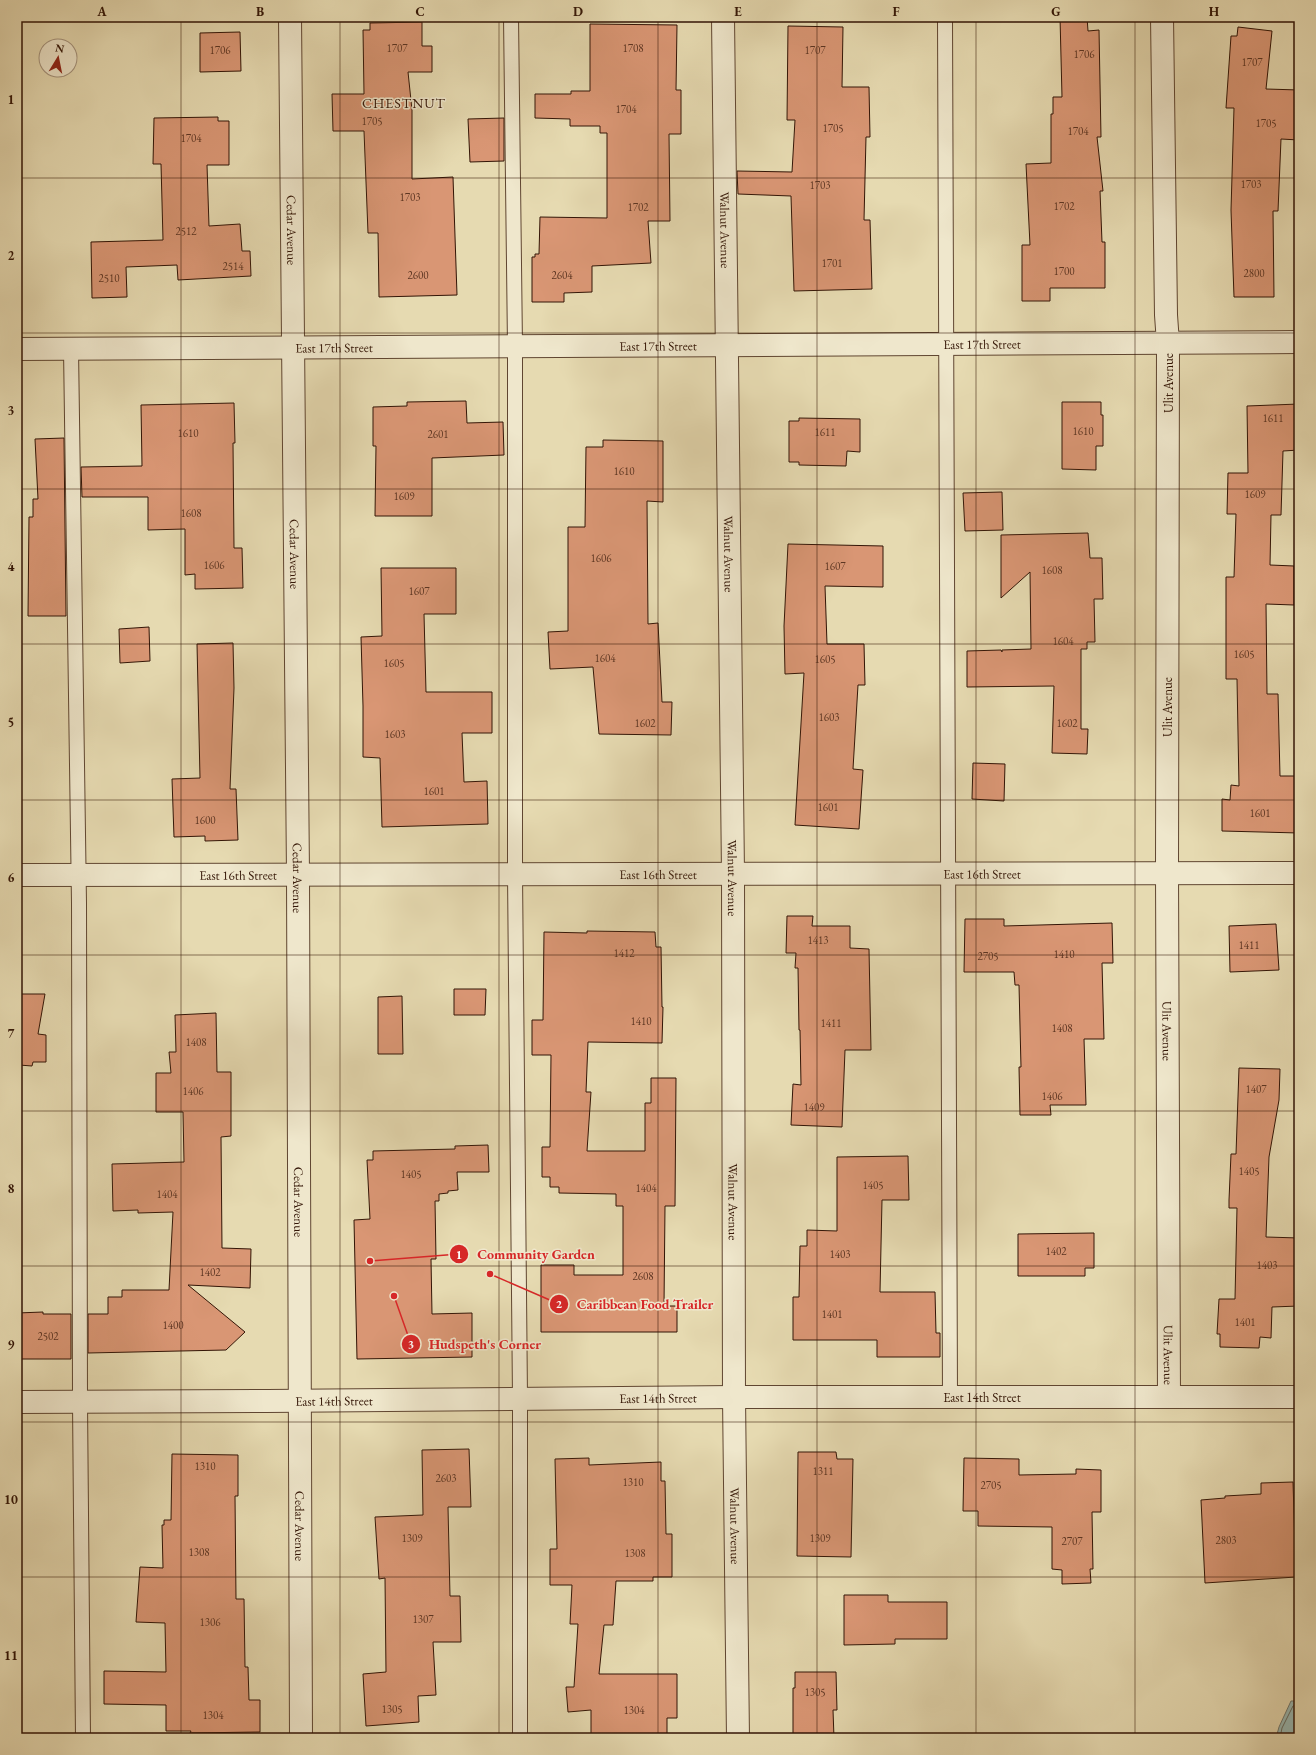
<svg xmlns="http://www.w3.org/2000/svg" width="1316" height="1755" viewBox="0 0 1316 1755" font-family="'EB Garamond',serif">
  <style>
    .water { fill: #98b9b4; stroke: #70776e }
    .lines { fill: none; stroke-linecap: round; stroke-linejoin: round }
    .shore { stroke: #66675d; stroke-width: 1 }
    .building { fill: #d99674; stroke: #331506 }
    .service-casing { stroke: #604631; stroke-width: 16 }
    .minor-casing { stroke: #604631; stroke-width: 24 }
    .service { stroke: #efe7cc; stroke-width: 14 }
    .minor { stroke: #efe7cc; stroke-width: 22 }
    .grid { fill: none; stroke: #331506; stroke-width: 1; stroke-opacity: 0.55 }
    .labels { text-anchor: middle; dominant-baseline: central; stroke-width: 3; stroke-linejoin: round; paint-order: stroke }
    .number-label { font-size: 11px; fill: #5c3522 }
    .street-label { font-size: 13px; fill: #331506; stroke: #efe7cc }
    .neighbourhood-label { font-size: 14px; letter-spacing: 1px; fill: #331506; stroke: #efe7cc }
    .leader { fill: none; stroke: #d62828; stroke-width: 1.5 }
    .callout-dot { fill: #d62828; stroke: #efe7cc; stroke-width: 1.5 }
    .mark-label { font-size: 12px; text-anchor: middle; font-weight: bold; fill: #fff }
    .callout-label { font-size: 14px; text-anchor: middle; font-weight: bold; fill: #d62828; stroke: #efe7cc; stroke-width: 3; stroke-linejoin: round; paint-order: stroke }
    .neatline { fill: none; stroke: #331506; stroke-width: 1.5 }
    .grid-label { font-size: 13px; text-anchor: middle; font-weight: bold; fill: #331506 }
  </style>
  <rect width="100%" height="100%" fill="#e6dab1"/>
  <filter id="stains"><feTurbulence type="fractalNoise" baseFrequency=".005" numOctaves="4"/><feColorMatrix values="0 0 0 0 .2 0 0 0 0 .09 0 0 0 0 .02 0 0 0 .5 -.17"/></filter>
  <radialGradient id="worn" r=".72"><stop offset=".6" stop-color="#630" stop-opacity="0"/><stop offset="1" stop-color="#630" stop-opacity=".3"/></radialGradient>
  <polygon class="water" points="1291,1701 1299,1701 1299,1738 1276,1738 1279,1727"/>
  <g class="lines">
    <polyline class="shore" points="1280,1738 1282,1728 1293,1706 1299,1705"/>
  </g>
  <g class="building">
    <polygon points="1060,17 1087,17 1088,31 1099,30 1101,137 1097,137 1103,191 1100,191 1102,242 1105,242 1105,288 1050,288 1050,301 1022,301 1022,245 1030,245 1026,164 1051,163 1051,114 1053,114 1053,97 1062,97"/>
    <polygon points="422,22 422,46 432,46 432,72 408,72 412,110 412,179 453,177 457,295 379,297 378,233 368,233 364,131 333,131 332,94 364,94 363,30 370,30 370,23"/>
    <polygon points="590,24 677,25 676,90 681,90 681,134 669,134 670,221 648,221 651,263 592,266 592,292 564,293 564,302 532,302 532,257 535,257 535,254 539,254 540,217 607,218 607,133 600,133 600,126 570,126 570,119 535,118 535,94 571,94 571,91 590,91"/>
    <polygon points="788,26 843,27 842,87 869,87 870,137 866,137 864,220 870,220 872,289 794,291 791,196 738,194 737,171 792,172 795,120 787,120"/>
    <polygon points="1238,27 1272,31 1266,89 1299,90 1299,140 1281,139 1278,211 1273,211 1274,297 1234,297 1231,210 1234,108 1226,108 1231,36 1237,36"/>
    <polygon points="240,32 241,71 200,72 200,33"/>
    <polygon points="218,117 218,121 229,121 229,165 207,165 209,226 240,224 242,251 250,251 251,276 178,280 177,265 126,267 127,297 92,298 91,242 163,240 161,164 153,164 154,118"/>
    <polygon points="504,118 504,161 470,162 468,119"/>
    <polygon points="466,401 467,423 503,422 504,455 432,458 432,516 375,516 376,446 373,446 373,407 407,406 407,402"/>
    <polygon points="1062,402 1101,402 1101,415 1103,415 1103,446 1096,446 1096,470 1062,469"/>
    <polygon points="234,403 235,443 233,443 234,548 242,548 243,588 195,589 195,574 185,575 185,529 148,530 148,497 82,497 81,467 142,466 141,405"/>
    <polygon points="1299,404 1299,450 1283,451 1281,515 1271,515 1270,565 1294,566 1294,605 1266,604 1267,694 1278,694 1280,776 1299,776 1299,833 1222,831 1222,799 1230,800 1231,785 1239,786 1237,679 1226,679 1226,577 1234,577 1236,514 1227,514 1228,473 1248,473 1247,406"/>
    <polygon points="799,418 860,419 860,452 847,451 846,466 799,465 799,462 789,462 789,421 799,421"/>
    <polygon points="64,438 66,616 28,616 29,517 33,517 33,499 38,499 35,439"/>
    <polygon points="603,440 663,441 663,502 647,501 648,624 658,623 662,702 672,702 671,735 599,734 593,667 550,669 548,632 568,631 568,527 585,527 586,447 603,447"/>
    <polygon points="1002,492 1003,530 965,531 963,493"/>
    <polygon points="1088,533 1090,558 1102,558 1103,599 1094,599 1095,642 1087,642 1087,649 1081,649 1081,729 1088,729 1087,754 1052,753 1054,686 967,687 967,651 1001,650 1002,652 1002,650 1031,649 1030,572 1001,598 1001,535"/>
    <polygon points="788,544 883,546 883,587 825,586 827,644 864,644 865,685 858,685 853,769 863,770 859,829 795,825 804,673 785,674 784,626"/>
    <polygon points="381,568 456,568 456,614 424,614 426,692 492,692 492,733 462,733 464,782 487,781 488,824 382,827 380,758 363,757 363,706 361,637 382,636"/>
    <polygon points="149,627 150,661 120,663 119,629"/>
    <polygon points="233,643 234,688 230,789 236,789 238,840 205,841 205,836 174,837 172,779 200,778 197,644"/>
    <polygon points="973,763 1005,764 1004,801 972,799"/>
    <polygon points="787,916 813,916 812,926 850,926 850,948 869,949 871,1050 845,1050 842,1127 791,1125 793,1084 801,1085 800,1030 799,1030 798,968 795,968 796,953 786,953"/>
    <polygon points="965,919 1004,919 1004,926 1112,923 1113,963 1102,963 1104,1039 1084,1039 1086,1105 1050,1105 1051,1115 1020,1115 1019,1067 1021,1067 1019,985 1015,985 1014,972 964,972"/>
    <polygon points="1276,924 1279,970 1230,972 1229,926"/>
    <polygon points="587,931 655,932 656,947 661,947 662,1007 663,1007 662,1043 588,1042 586,1092 591,1092 587,1151 645,1151 645,1103 651,1103 651,1078 676,1078 675,1206 665,1206 664,1306 677,1306 677,1332 541,1332 541,1265 574,1265 574,1275 623,1275 623,1206 616,1206 616,1194 559,1193 559,1187 550,1187 550,1177 542,1177 542,1147 550,1147 551,1055 532,1055 532,1020 543,1020 544,932 587,933"/>
    <polygon points="454,989 486,989 485,1015 454,1015"/>
    <polygon points="19,994 45,994 38,1034 46,1035 46,1062 33,1062 32,1066 19,1065"/>
    <polygon points="402,996 403,1054 378,1054 378,997"/>
    <polygon points="216,1013 217,1072 231,1072 231,1136 221,1137 222,1248 251,1249 250,1288 188,1285 245,1332 226,1350 88,1353 88,1314 108,1314 108,1297 122,1297 122,1290 169,1290 173,1212 138,1213 138,1210 113,1211 112,1164 184,1162 183,1112 156,1112 156,1073 171,1073 169,1052 176,1052 175,1015"/>
    <polygon points="1239,1068 1280,1069 1279,1100 1269,1157 1266,1237 1299,1238 1299,1306 1272,1307 1271,1338 1260,1337 1259,1348 1220,1347 1220,1334 1217,1334 1219,1299 1235,1299 1237,1208 1229,1208 1229,1200 1231,1154 1236,1154"/>
    <polygon points="488,1145 489,1172 457,1172 458,1190 448,1191 448,1193 439,1194 439,1201 435,1201 436,1259 431,1259 432,1314 472,1313 472,1357 357,1359 354,1220 370,1219 367,1160 373,1160 373,1151 455,1149 455,1146"/>
    <polygon points="908,1156 909,1200 882,1200 880,1292 935,1292 936,1333 940,1333 940,1357 877,1357 877,1340 793,1340 793,1297 799,1297 800,1246 807,1246 807,1230 837,1231 837,1157"/>
    <polygon points="1094,1233 1094,1268 1085,1268 1085,1276 1018,1276 1018,1234"/>
    <polygon points="43,1312 43,1314 71,1314 71,1359 20,1359 20,1352 17,1352 17,1313"/>
    <polygon points="469,1449 471,1507 448,1507 450,1596 460,1596 461,1642 433,1642 436,1695 418,1696 419,1722 366,1726 363,1674 386,1672 385,1578 379,1579 375,1517 423,1515 422,1450"/>
    <polygon points="798,1452 836,1452 837,1459 853,1459 851,1557 797,1556"/>
    <polygon points="172,1454 238,1455 238,1496 235,1496 236,1599 244,1599 245,1667 248,1667 249,1700 260,1700 260,1732 190,1733 191,1731 166,1731 166,1705 104,1704 104,1671 166,1672 165,1623 136,1622 140,1567 163,1568 162,1525 164,1525 164,1520 171,1520"/>
    <polygon points="589,1458 589,1465 661,1462 661,1481 665,1481 666,1534 672,1534 672,1577 653,1577 653,1581 616,1581 613,1625 604,1625 599,1674 677,1674 677,1718 667,1718 667,1735 591,1735 591,1710 568,1712 566,1687 574,1687 578,1624 570,1624 572,1585 550,1585 550,1549 557,1549 555,1459"/>
    <polygon points="964,1458 1019,1459 1019,1475 1076,1474 1076,1469 1101,1470 1101,1512 1092,1512 1093,1569 1090,1569 1091,1583 1062,1584 1062,1570 1052,1569 1052,1527 978,1526 978,1511 963,1511"/>
    <polygon points="1293,1482 1296,1577 1205,1583 1201,1500 1225,1498 1225,1496 1261,1494 1261,1483"/>
    <polygon points="844,1595 888,1595 888,1602 947,1602 947,1639 895,1639 895,1644 844,1645"/>
    <polygon points="795,1672 836,1672 837,1710 833,1710 834,1738 793,1738 793,1688 795,1688"/>
  </g>
  <g class="lines">
    <g class="service-casing">
      <g id="service">
        <polyline points="511,17 515,346 515,874 520,1398 520,1738"/>
        <polyline points="945,17 950,1397"/>
        <polyline points="71,349 79,903 80,1402 83,1738"/>
      </g>
    </g>
    <g class="minor-casing">
      <g id="minor">
        <path id="s1" d="M 290,17 L 298,875 L 301,1738"/>
        <path id="s2" d="M 723,17 L 733,873 L 734,1397 L 738,1738"/>
        <path id="s3" d="M 1162,17 L 1166,315 L 1168,343 L 1167,873 L 1169,1397"/>
        <path id="s4" d="M 17,349 L 1299,342"/>
        <path id="s5" d="M 17,875 L 1299,873"/>
        <path id="s6" d="M 17,1402 L 267,1401 L 734,1397 L 1299,1397"/>
      </g>
    </g>
    <use href="#service" class="service"/>
    <use href="#minor" class="minor"/>
  </g>
  <path class="grid" d="M 181,17 L 181,1738M 340,17 L 340,1738M 499,17 L 499,1738M 658,17 L 658,1738M 817,17 L 817,1738M 976,17 L 976,1738M 1135,17 L 1135,1738M 17,178 L 1299,178M 17,333 L 1299,333M 17,489 L 1299,489M 17,644 L 1299,644M 17,800 L 1299,800M 17,955 L 1299,955M 17,1111 L 1299,1111M 17,1266 L 1299,1266M 17,1422 L 1299,1422M 17,1577 L 1299,1577"/>
  <g class="labels">
    <g class="number-label">
      <text x="397" y="48">1707</text>
      <text x="633" y="48">1708</text>
      <text x="220" y="50">1706</text>
      <text x="815" y="50">1707</text>
      <text x="1084" y="54">1706</text>
      <text x="1252" y="62">1707</text>
      <text x="626" y="109">1704</text>
      <text x="372" y="121">1705</text>
      <text x="1266" y="123">1705</text>
      <text x="833" y="128">1705</text>
      <text x="1078" y="131">1704</text>
      <text x="191" y="138">1704</text>
      <text x="1251" y="184">1703</text>
      <text x="820" y="185">1703</text>
      <text x="410" y="197">1703</text>
      <text x="1064" y="206">1702</text>
      <text x="638" y="207">1702</text>
      <text x="186" y="231">2512</text>
      <text x="832" y="263">1701</text>
      <text x="233" y="266">2514</text>
      <text x="1064" y="271">1700</text>
      <text x="1254" y="273">2800</text>
      <text x="418" y="275">2600</text>
      <text x="562" y="275">2604</text>
      <text x="109" y="278">2510</text>
      <text x="1273" y="418">1611</text>
      <text x="1083" y="431">1610</text>
      <text x="825" y="432">1611</text>
      <text x="188" y="433">1610</text>
      <text x="438" y="434">2601</text>
      <text x="624" y="471">1610</text>
      <text x="1255" y="494">1609</text>
      <text x="404" y="496">1609</text>
      <text x="191" y="513">1608</text>
      <text x="601" y="558">1606</text>
      <text x="214" y="565">1606</text>
      <text x="835" y="566">1607</text>
      <text x="1052" y="570">1608</text>
      <text x="419" y="591">1607</text>
      <text x="1063" y="641">1604</text>
      <text x="1244" y="654">1605</text>
      <text x="605" y="658">1604</text>
      <text x="825" y="659">1605</text>
      <text x="394" y="663">1605</text>
      <text x="829" y="717">1603</text>
      <text x="645" y="723">1602</text>
      <text x="1067" y="723">1602</text>
      <text x="395" y="734">1603</text>
      <text x="434" y="791">1601</text>
      <text x="828" y="807">1601</text>
      <text x="1260" y="813">1601</text>
      <text x="205" y="820">1600</text>
      <text x="818" y="940">1413</text>
      <text x="1249" y="945">1411</text>
      <text x="624" y="953">1412</text>
      <text x="1064" y="954">1410</text>
      <text x="988" y="956">2705</text>
      <text x="641" y="1021">1410</text>
      <text x="831" y="1023">1411</text>
      <text x="1062" y="1028">1408</text>
      <text x="196" y="1042">1408</text>
      <text x="1256" y="1089">1407</text>
      <text x="193" y="1091">1406</text>
      <text x="1052" y="1096">1406</text>
      <text x="814" y="1107">1409</text>
      <text x="1249" y="1171">1405</text>
      <text x="411" y="1174">1405</text>
      <text x="873" y="1185">1405</text>
      <text x="646" y="1188">1404</text>
      <text x="167" y="1194">1404</text>
      <text x="1056" y="1251">1402</text>
      <text x="840" y="1254">1403</text>
      <text x="1267" y="1265">1403</text>
      <text x="210" y="1272">1402</text>
      <text x="643" y="1276">2608</text>
      <text x="832" y="1314">1401</text>
      <text x="1245" y="1322">1401</text>
      <text x="173" y="1325">1400</text>
      <text x="48" y="1336">2502</text>
      <text x="205" y="1466">1310</text>
      <text x="823" y="1471">1311</text>
      <text x="446" y="1478">2603</text>
      <text x="633" y="1482">1310</text>
      <text x="991" y="1485">2705</text>
      <text x="412" y="1538">1309</text>
      <text x="820" y="1538">1309</text>
      <text x="1226" y="1540">2803</text>
      <text x="1072" y="1541">2707</text>
      <text x="199" y="1552">1308</text>
      <text x="635" y="1553">1308</text>
      <text x="423" y="1619">1307</text>
      <text x="210" y="1622">1306</text>
      <text x="815" y="1692">1305</text>
      <text x="392" y="1709">1305</text>
      <text x="634" y="1710">1304</text>
      <text x="213" y="1715">1304</text>
    </g>
    <g class="street-label">
      <text stroke="none"><textPath href="#s1" startOffset="213">Cedar Avenue</textPath></text>
      <text stroke="none"><textPath href="#s2" startOffset="213">Walnut Avenue</textPath></text>
      <text stroke="none"><textPath href="#s4" startOffset="965">East 17th Street</textPath></text>
      <text stroke="none"><textPath href="#s4" startOffset="641">East 17th Street</textPath></text>
      <text stroke="none"><textPath href="#s4" startOffset="317">East 17th Street</textPath></text>
      <text transform="translate(1168 383) rotate(-90)">Ulit Avenue</text>
      <text stroke="none"><textPath href="#s2" startOffset="537">Walnut Avenue</textPath></text>
      <text stroke="none"><textPath href="#s1" startOffset="537">Cedar Avenue</textPath></text>
      <text transform="translate(1167 707) rotate(-90)">Ulit Avenue</text>
      <text stroke="none"><textPath href="#s5" startOffset="965">East 16th Street</textPath></text>
      <text stroke="none"><textPath href="#s5" startOffset="641">East 16th Street</textPath></text>
      <text stroke="none"><textPath href="#s5" startOffset="221">East 16th Street</textPath></text>
      <text stroke="none"><textPath href="#s1" startOffset="861">Cedar Avenue</textPath></text>
      <text stroke="none"><textPath href="#s2" startOffset="861">Walnut Avenue</textPath></text>
      <text stroke="none"><textPath href="#s3" startOffset="1014">Ulit Avenue</textPath></text>
      <text stroke="none"><textPath href="#s1" startOffset="1185">Cedar Avenue</textPath></text>
      <text stroke="none"><textPath href="#s2" startOffset="1185">Walnut Avenue</textPath></text>
      <text stroke="none"><textPath href="#s3" startOffset="1338">Ulit Avenue</textPath></text>
      <text stroke="none"><textPath href="#s6" startOffset="965">East 14th Street</textPath></text>
      <text stroke="none"><textPath href="#s6" startOffset="641">East 14th Street</textPath></text>
      <text stroke="none"><textPath href="#s6" startOffset="317">East 14th Street</textPath></text>
      <text stroke="none"><textPath href="#s1" startOffset="1509">Cedar Avenue</textPath></text>
      <text stroke="none"><textPath href="#s2" startOffset="1509">Walnut Avenue</textPath></text>
    </g>
    <g class="neighbourhood-label">
      <text x="404" y="103">CHESTNUT</text>
    </g>
  </g>
  <path class="leader" d="M370 1261L459 1254M490 1274L559 1304M394 1296L411 1344"/>
  <g class="callout-dot">
    <circle cx="370" cy="1261" r="4"/>
    <circle cx="490" cy="1274" r="4"/>
    <circle cx="394" cy="1296" r="4"/>
    <circle cx="459" cy="1254" r="10"/>
    <circle cx="559" cy="1304" r="10"/>
    <circle cx="411" cy="1344" r="10"/>
  </g>
  <g class="mark-label">
    <text x="459" y="1259">1</text>
    <text x="559" y="1308">2</text>
    <text x="411" y="1348">3</text>
  </g>
  <g class="callout-label">
    <text x="536" y="1259">Community Garden</text>
    <text x="645" y="1309">Caribbean Food Trailer</text>
    <text x="485" y="1349">Hudspeth's Corner</text>
  </g>
  <rect width="1316" height="1755" fill="none" stroke="#e6dab1" stroke-width="44"/>
  <g transform="translate(58 58) rotate(10)"><circle r="19" fill="#efe7cc" stroke="#a4937d"/>
  <path d="M0-3L7 15L0 10L-7 15Z" fill="#8f2418"/>
  <text y="-6" font-size="11" font-weight="bold" text-anchor="middle" fill="#331506">N</text>
  </g>
  <rect x="22" y="22" width="1272" height="1711" class="neatline"/>
  <g class="grid-label">
    <text x="102" y="16">A</text>
    <text x="260" y="16">B</text>
    <text x="420" y="16">C</text>
    <text x="578" y="16">D</text>
    <text x="738" y="16">E</text>
    <text x="896" y="16">F</text>
    <text x="1056" y="16">G</text>
    <text x="1214" y="16">H</text>
    <text x="11" y="104">1</text>
    <text x="11" y="260">2</text>
    <text x="11" y="415">3</text>
    <text x="11" y="571">4</text>
    <text x="11" y="727">5</text>
    <text x="11" y="882">6</text>
    <text x="11" y="1038">7</text>
    <text x="11" y="1193">8</text>
    <text x="11" y="1349">9</text>
    <text x="11" y="1504">10</text>
    <text x="11" y="1660">11</text>
  </g>
  <rect width="100%" height="100%" filter="url(#stains)"/>
  <rect width="100%" height="100%" fill="url(#worn)"/>
</svg>
